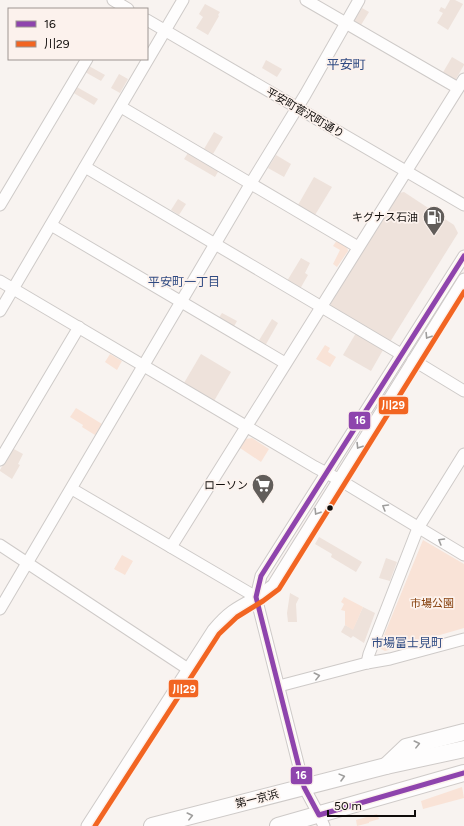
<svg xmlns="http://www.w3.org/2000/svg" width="464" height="826" viewBox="0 0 464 826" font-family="Figtree,'Noto Sans JP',sans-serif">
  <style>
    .built { fill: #eee2db }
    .green { fill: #f9e3d7 }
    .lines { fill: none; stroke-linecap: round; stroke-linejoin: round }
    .minor-casing { stroke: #cecac8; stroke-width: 13 }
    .highway-casing { stroke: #cecac8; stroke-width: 18 }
    .minor { stroke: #fefdfd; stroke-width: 11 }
    .highway { stroke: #fefdfd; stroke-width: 16 }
    .bus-1-casing { stroke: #fcf2ed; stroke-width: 8 }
    .bus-2-casing { stroke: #fcf2ed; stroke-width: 8 }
    .bus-1 { stroke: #8e44ad; stroke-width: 5 }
    .bus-2 { stroke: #f26522; stroke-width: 5 }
    .oneway { stroke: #9e9d9c }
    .bus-dot { fill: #0f0c0a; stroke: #fcf2ed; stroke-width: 1.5 }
    .labels { text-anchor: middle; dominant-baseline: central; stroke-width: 3.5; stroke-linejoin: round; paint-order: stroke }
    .street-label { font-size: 11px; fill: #0f0c0a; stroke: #fcf2ed }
    .poi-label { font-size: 11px; fill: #0f0c0a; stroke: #fcf2ed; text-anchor: end }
    .park-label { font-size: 11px; fill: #86400d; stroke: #fcf2ed }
    .neighbourhood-label { font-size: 12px; fill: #2f4a82; stroke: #fcf2ed }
    .quarter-label { font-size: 13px; fill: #2f4a82; stroke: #fcf2ed }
    .line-badge { stroke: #fcf2ed; stroke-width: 1.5 }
    .badge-label { font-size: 11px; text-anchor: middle; font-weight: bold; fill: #fff }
  </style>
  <rect width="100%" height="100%" fill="#f8f3f0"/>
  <g class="built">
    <polygon points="450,0 455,0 463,4 448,30 437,23 443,13 439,11 441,7 445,9"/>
    <polygon points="205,4 220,12 218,15 219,16 208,35 196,28 203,17 199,14"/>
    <polygon points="362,8 369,12 361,25 354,21"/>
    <polygon points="452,57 464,64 464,65 456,79 452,79 442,74"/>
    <polygon points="266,60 282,69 277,77 262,68"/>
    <polygon points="89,66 105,75 101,81 85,72"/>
    <polygon points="119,74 128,79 120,93 111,88"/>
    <polygon points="75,86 98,99 94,105 72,92"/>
    <polygon points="214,132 223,137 213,154 204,149"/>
    <polygon points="188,153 219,170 215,177 184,159"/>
    <polygon points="276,155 291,164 284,177 268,168"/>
    <polygon points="314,177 332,187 315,215 298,205"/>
    <polygon points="404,192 454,225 458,233 390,342 331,307 331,303 399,193"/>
    <polygon points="178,199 186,204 179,215 171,210"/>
    <polygon points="301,258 310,263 305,273 308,275 300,289 287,281"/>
    <polygon points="222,313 237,321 233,328 218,319"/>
    <polygon points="272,319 278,323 265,346 258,342"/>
    <polygon points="356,333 383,350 371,371 343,355"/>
    <polygon points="201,354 231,372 214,401 184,383"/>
    <polygon points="12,448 23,454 18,464 20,465 12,479 0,471 0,470"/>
    <polygon points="319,537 362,562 356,572 331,557 332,554 315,544"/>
    <polygon points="386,558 397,562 390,581 379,578"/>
    <polygon points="290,593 299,598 296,604 297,622 288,622 287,613"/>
    <polygon points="363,607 375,613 364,643 353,636 351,638 341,632 345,625 353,629"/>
  </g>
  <g class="green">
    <polygon points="337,240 347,246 348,251 337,267 333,264 340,250 333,246"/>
    <polygon points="325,345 330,348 328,352 336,357 330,367 316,359"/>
    <polygon points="110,354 122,361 117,370 105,362"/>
    <polygon points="76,408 102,424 95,435 82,427 83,425 70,417"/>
    <polygon points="252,438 269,449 261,462 240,448 245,439"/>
    <polygon points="423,540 464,564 464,628 385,651 381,649 380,645"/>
    <polygon points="122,555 133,561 125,575 114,569"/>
    <polygon points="344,597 363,607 353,630 345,625 345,611 341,610 344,604 341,602"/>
    <polygon points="462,787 464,798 423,809 421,801"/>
    <polygon points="377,814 379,819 369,822 369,823 357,826 356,820"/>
  </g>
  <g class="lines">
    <g class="minor-casing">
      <g id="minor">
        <polyline points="113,0 128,9"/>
        <polyline points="306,0 458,88"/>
        <polyline points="147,20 464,205"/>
        <polyline points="121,107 358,247"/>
        <polyline points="85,167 401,354"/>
        <polyline points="0,205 87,59"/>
        <polyline points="51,225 285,363"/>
        <polyline points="0,281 315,467 338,479 464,555"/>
        <polyline points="0,311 183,0"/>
        <polyline points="413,360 464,391"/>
        <polyline points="0,460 79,327"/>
        <polyline points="72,489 256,597 304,787 319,815 324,826"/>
        <polyline points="0,545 188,669"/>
        <polyline points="171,547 464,79"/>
        <polyline points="256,597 261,576 464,256"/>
        <polyline points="0,609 251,183 305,95 359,0"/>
        <polyline points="367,663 369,654 418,528 464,454"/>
        <polyline points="279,686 367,663 390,659 464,639"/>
        <path d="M 87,826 L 213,630 C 228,612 236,608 255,598 C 261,595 267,589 273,585 L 464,279"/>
      </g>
    </g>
    <g class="highway-casing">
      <g id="highway">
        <polyline points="386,766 406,747 464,732"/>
        <polyline points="152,826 386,766 464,749"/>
        <polyline points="278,826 464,773"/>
      </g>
    </g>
    <use href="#minor" class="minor"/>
    <use href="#highway" class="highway"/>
    <g class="bus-1-casing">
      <polyline id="bus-1" points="464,256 261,576 256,597 304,787 319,815 464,773"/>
    </g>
    <g class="bus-2-casing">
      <polyline id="bus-2" points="95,826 219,634 237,617 263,601 279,589 464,292"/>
    </g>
    <use href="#bus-1" class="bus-1"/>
    <use href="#bus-2" class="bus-2"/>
  </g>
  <defs><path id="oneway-chevron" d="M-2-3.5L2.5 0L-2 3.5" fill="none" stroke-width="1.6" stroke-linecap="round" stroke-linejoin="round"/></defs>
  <g class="oneway">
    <use href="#oneway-chevron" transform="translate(428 336) rotate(122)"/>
    <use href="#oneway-chevron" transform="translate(359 446) rotate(122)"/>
    <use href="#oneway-chevron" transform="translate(385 507) rotate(-149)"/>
    <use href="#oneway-chevron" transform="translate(317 512) rotate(122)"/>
    <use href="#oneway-chevron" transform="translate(441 541) rotate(-149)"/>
    <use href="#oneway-chevron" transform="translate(317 676) rotate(-14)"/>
    <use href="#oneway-chevron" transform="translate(417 744) rotate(-14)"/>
    <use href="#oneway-chevron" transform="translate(342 777) rotate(-15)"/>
    <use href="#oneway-chevron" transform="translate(190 816) rotate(-14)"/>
  </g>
  <defs>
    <g id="fuel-pin" transform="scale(1.15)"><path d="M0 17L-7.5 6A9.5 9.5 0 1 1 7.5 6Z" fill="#615d5a" stroke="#fcf2ed"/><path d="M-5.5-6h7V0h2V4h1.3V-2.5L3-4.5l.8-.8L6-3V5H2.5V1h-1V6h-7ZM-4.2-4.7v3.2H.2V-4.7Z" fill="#fff"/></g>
    <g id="supermarket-pin" transform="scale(1.15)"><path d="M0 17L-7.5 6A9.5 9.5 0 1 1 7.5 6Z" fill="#615d5a" stroke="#fcf2ed"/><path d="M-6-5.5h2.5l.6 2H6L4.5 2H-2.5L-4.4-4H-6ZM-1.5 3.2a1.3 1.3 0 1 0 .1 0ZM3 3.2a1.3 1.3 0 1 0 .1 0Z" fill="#fff"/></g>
  </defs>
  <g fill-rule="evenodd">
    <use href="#fuel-pin" x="434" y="217"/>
    <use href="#supermarket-pin" x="263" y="485"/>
  </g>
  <circle class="bus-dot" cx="330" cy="508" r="3.5"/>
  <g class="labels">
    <g class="street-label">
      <text transform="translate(305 113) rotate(30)">平安町菅沢町通り</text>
      <text transform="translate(257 799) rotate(-14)">第一京浜</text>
    </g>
    <g class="poi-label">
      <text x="418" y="217">キグナス石油</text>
      <text x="248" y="485">ローソン</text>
    </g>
    <g class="park-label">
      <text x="432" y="603">市場公園</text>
    </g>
    <g class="neighbourhood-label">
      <text x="184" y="282">平安町一丁目</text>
      <text x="407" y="643">市場富士見町</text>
    </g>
    <g class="quarter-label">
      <text x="346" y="64">平安町</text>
    </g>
  </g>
  <g class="line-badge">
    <rect x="378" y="396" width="31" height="19" rx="4" fill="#f26522"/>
    <rect x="348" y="411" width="23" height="19" rx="4" fill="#8e44ad"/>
    <rect x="168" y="679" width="31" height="19" rx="4" fill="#f26522"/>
    <rect x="290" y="766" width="23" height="19" rx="4" fill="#8e44ad"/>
  </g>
  <g class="badge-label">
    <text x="393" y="409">川29</text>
    <text x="360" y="424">16</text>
    <text x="184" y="693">川29</text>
    <text x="301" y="779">16</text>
  </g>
  <rect x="8" y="8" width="140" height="52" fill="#fcf2ed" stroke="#9d9692"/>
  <rect x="16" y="21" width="20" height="6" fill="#8e44ad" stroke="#9d9692"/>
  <text x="44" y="28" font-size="12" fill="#0f0c0a">16</text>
  <rect x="16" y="41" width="20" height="6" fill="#f26522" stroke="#9d9692"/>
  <text x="44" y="48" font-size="12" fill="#0f0c0a">川29</text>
  <path d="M328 810v6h87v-6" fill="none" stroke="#0f0c0a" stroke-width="2"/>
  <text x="334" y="810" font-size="12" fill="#0f0c0a" stroke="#fcf2ed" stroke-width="3" paint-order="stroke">50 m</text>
</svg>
